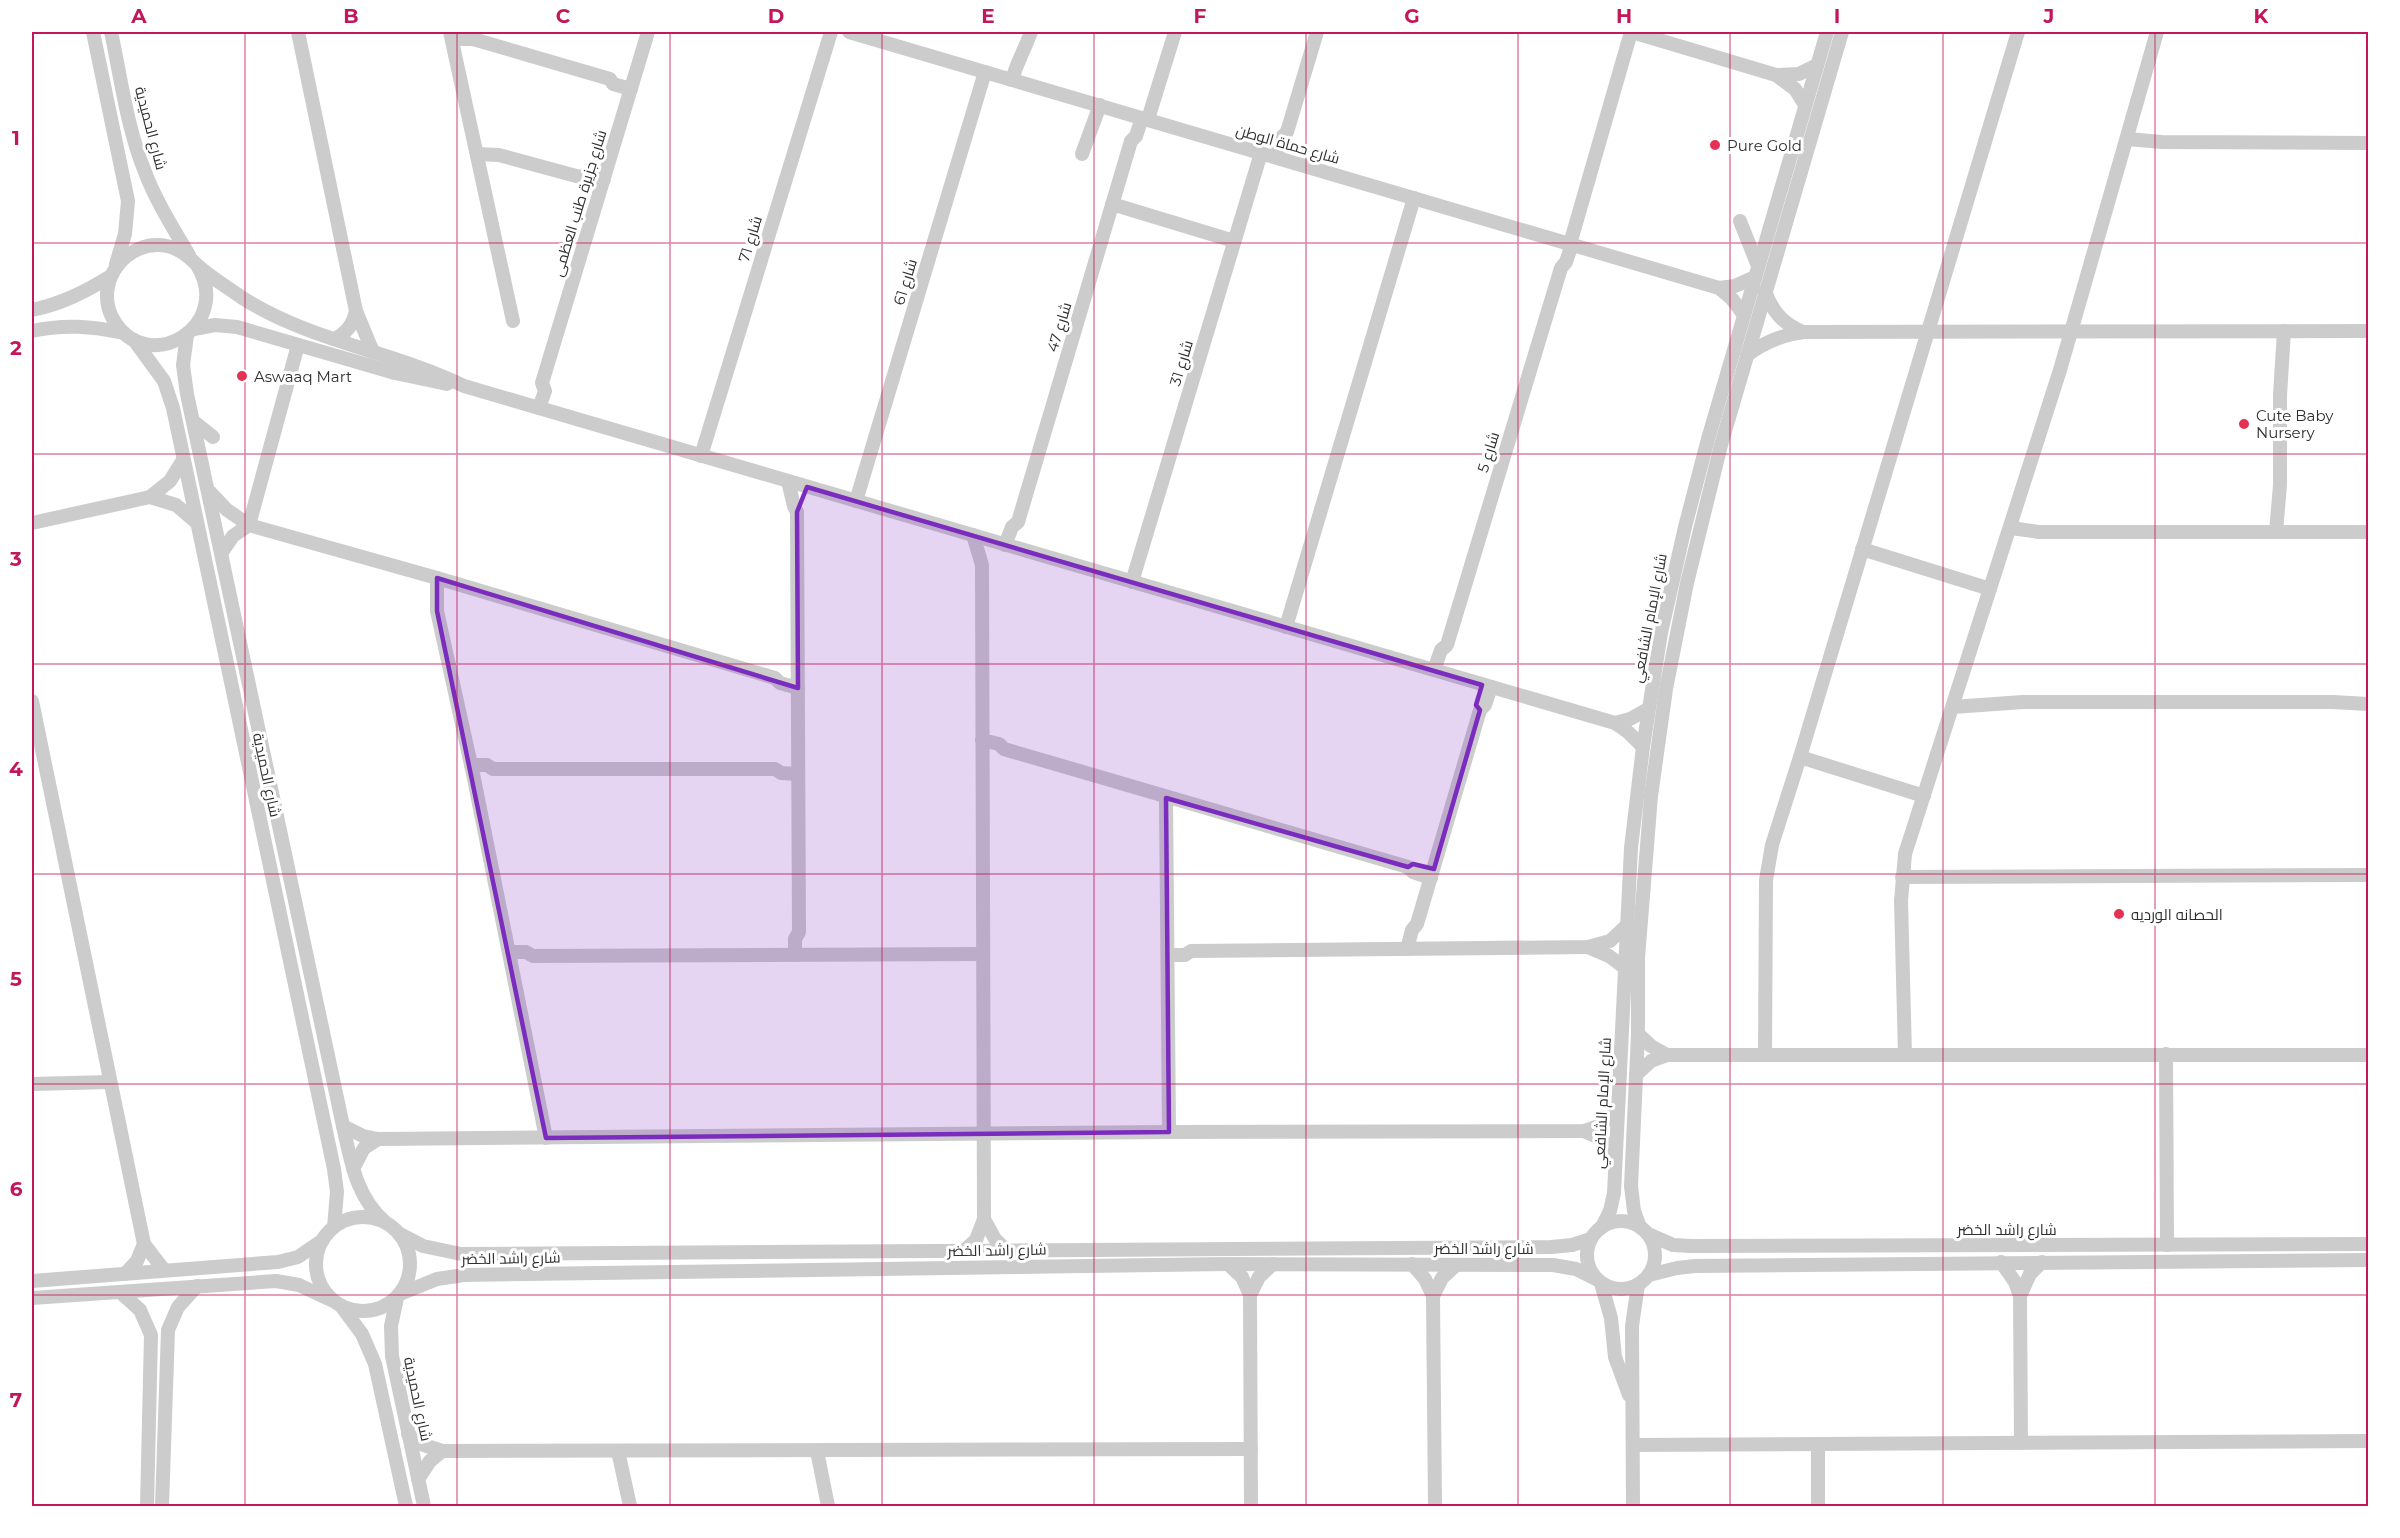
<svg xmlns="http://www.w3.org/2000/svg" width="2400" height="1538" viewBox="0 0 2400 1538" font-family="Montserrat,Cairo,sans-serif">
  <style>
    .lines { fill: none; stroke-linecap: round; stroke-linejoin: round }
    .minor { stroke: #ccc; stroke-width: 14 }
    .marked { fill: #7b2cbf; fill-opacity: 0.2; stroke: #7b2cbf; stroke-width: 4.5; stroke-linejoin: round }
    .grid { fill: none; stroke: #c2185b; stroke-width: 1.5; stroke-opacity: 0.55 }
    .poi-dot { fill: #e53254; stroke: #fff; stroke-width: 2 }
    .labels { text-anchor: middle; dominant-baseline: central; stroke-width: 6; stroke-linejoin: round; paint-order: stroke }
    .street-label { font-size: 15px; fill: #2f2f2f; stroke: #fff }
    .poi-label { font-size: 15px; fill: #2f2f2f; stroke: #fff; text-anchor: start }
    .neatline { fill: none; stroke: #c2185b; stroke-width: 2 }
    .grid-label { font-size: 20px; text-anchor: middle; font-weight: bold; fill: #c2185b }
  </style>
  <rect width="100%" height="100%" fill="#fff"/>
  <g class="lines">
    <g class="minor">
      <polyline points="93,32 128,201 125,234 116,264"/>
      <path d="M 111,32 C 121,78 127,128 145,172 C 156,201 173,228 189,255"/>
      <polyline points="298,32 356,311 373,352"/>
      <polyline points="450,32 513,321"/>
      <polyline points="849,32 1719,288 1735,286 1755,277"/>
      <polyline points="1632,32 1776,75 1795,89 1805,105"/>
      <polyline points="452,39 473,39 610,79 613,84 631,89"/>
      <polyline points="1778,75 1799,74 1817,65"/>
      <path d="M 1012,80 C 1017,62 1025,49 1031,32"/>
      <polyline points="1148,119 1175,32"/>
      <polyline points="2127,139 2162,142 2368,143"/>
      <polyline points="477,154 499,155 580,177 587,174 604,179"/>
      <polyline points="1082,154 1100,105"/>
      <polyline points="1276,157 1282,137 1287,132 1317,32"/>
      <polyline points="1112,204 1234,241"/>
      <polyline points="1740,221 1758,266"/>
      <polyline points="1570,244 1631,32"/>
      <path d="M 197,265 C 235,327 146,378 113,319 C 93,283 126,238 167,246 C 180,249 188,256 197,265 C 210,277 227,287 241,297 C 309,341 392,351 464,386 L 1615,723 L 1628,732 L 1643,747"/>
      <polyline points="1719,288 1732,299 1744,315"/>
      <path d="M 1765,291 C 1772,311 1783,324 1803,332"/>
      <path d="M 32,310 C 61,304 85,292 111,276"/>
      <polyline points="194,329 215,325 237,327 395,373 447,384"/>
      <path d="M 32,331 C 64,324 91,326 124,333"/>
      <path d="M 187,335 L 183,365 L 187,394 L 343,1126 C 351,1161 356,1197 385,1222"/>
      <path d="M 334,339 C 346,334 353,325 356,311"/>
      <polyline points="134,340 164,381 173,408 334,1169 337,1192 334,1227"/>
      <path d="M 1747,355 C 1765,342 1783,334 1805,332 L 2368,331"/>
      <polyline points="539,408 545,391 542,383 648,32"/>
      <polyline points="193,421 213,437"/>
      <polyline points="701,456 831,32"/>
      <polyline points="788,481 794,506 797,512 799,932 795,939 795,955"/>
      <polyline points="210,492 227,510 249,525 437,578 775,678 780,683 798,688"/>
      <polyline points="150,497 170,481 183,460"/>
      <polyline points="856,501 985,72"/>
      <polyline points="32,523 150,497 176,505 196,522"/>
      <polyline points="2011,528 2039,532 2368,532"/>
      <polyline points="2276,532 2280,485 2280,395 2284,331"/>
      <polyline points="1005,545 1012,527 1018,522 1131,141 1136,136 1142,118"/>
      <polyline points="1862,549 1990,589"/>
      <polyline points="222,552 233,536 249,525 298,345"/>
      <polyline points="437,578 437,611 473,774 546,1138"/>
      <polyline points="1132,582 1261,153"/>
      <polyline points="1286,627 1414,198"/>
      <polyline points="1434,670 1441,650 1447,645 1561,268 1566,262 1572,244"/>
      <polyline points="32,701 144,1244 164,1270"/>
      <polyline points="1953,707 2023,702 2333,702 2368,704"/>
      <polyline points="1615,723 1630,719 1648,709"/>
      <polyline points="982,740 999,744 1004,749 1408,867 1413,872 1431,878"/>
      <polyline points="1800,757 1924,796"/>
      <polyline points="471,765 487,765 493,769 775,769 781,773 797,774"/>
      <polyline points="1166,798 1169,1132"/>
      <polyline points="1902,877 2368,875"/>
      <polyline points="1588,947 1609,956 1625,968"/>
      <polyline points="1407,949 1412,930 1417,924 1480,710 1485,705 1491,687"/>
      <polyline points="509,952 526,952 533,956 983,954"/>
      <polyline points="1168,955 1185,955 1191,951 1588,947 1610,941 1626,926"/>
      <polyline points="1638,1034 1651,1046 1667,1055"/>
      <polyline points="2166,1054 2167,1245"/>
      <polyline points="1765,1055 1766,880 1772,845 1800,757 2018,32"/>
      <polyline points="1905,1055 1901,901 1905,854 2060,370 2157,32"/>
      <polyline points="1636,1075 1651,1061 1667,1055 2368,1055"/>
      <polyline points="32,1084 110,1082"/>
      <polyline points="343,1126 363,1136 378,1139 1169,1132 1584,1131 1601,1125 1617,1110"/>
      <polyline points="1584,1131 1600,1138 1615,1151"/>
      <polyline points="353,1169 364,1148 378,1139"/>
      <circle cx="363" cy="1264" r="47"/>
      <polyline points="984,1219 995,1239 1006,1250"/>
      <circle cx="1621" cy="1255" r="34"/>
      <polyline points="1602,1227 1610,1211 1614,1193 1631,848 1643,747 1661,633 1685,527 1708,439 1827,32"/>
      <polyline points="1640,1227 1634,1211 1631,1186 1638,1034 1638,958 1651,796 1666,689 1687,583 1721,445 1842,32"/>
      <polyline points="400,1234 423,1246 461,1254 1551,1247 1572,1245 1591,1239"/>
      <polyline points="1648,1234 1673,1245 1691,1246 2368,1244"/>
      <polyline points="965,1250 976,1240 984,1219 982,565 973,535"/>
      <polyline points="2001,1262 2015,1282 2020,1296"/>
      <polyline points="1228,1264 1242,1277 1250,1295"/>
      <polyline points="1412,1264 1425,1279 1433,1296 1435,1506"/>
      <polyline points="125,1274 137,1261 144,1244"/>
      <polyline points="1649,1275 1677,1268 1695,1266 2368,1260"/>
      <polyline points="32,1281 278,1262 298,1257 323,1240"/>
      <polyline points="1601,1283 1611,1318 1615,1357 1629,1395"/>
      <polyline points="120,1292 140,1310 151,1335 147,1506"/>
      <polyline points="400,1294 437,1279 464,1275 1228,1264 1553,1265 1576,1269 1596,1279"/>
      <polyline points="1433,1296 1442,1278 1456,1265"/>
      <polyline points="32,1298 276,1281 299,1285 331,1300"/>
      <polyline points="397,1298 391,1326 392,1356 424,1506"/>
      <polyline points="342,1307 362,1334 375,1364 406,1506"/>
      <polyline points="408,1434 421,1444 442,1451 1251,1449"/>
      <polyline points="2021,1443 2020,1296 2030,1274 2042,1262"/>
      <polyline points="1818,1444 1818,1506"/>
      <polyline points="1633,1445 2368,1441"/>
      <polyline points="618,1451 630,1506"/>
      <polyline points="817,1451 828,1506"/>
      <polyline points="418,1479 430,1461 442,1451"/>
      <polyline points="162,1506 168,1330 178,1307 197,1286"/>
      <polyline points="1251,1506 1250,1295 1259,1277 1273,1264"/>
      <polyline points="1633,1506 1632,1326 1638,1285"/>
    </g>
  </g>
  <path class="marked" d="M 807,487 L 1482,685 L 1476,705 L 1480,710 L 1434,869 L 1413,864 L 1408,867 L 1166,798 L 1169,1132 L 546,1138 L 437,611 L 437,578 L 798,688 L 797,512 Z"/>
  <path class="grid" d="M 245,32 L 245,1506M 457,32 L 457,1506M 670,32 L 670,1506M 882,32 L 882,1506M 1094,32 L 1094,1506M 1306,32 L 1306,1506M 1518,32 L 1518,1506M 1730,32 L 1730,1506M 1943,32 L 1943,1506M 2155,32 L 2155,1506M 32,243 L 2368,243M 32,454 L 2368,454M 32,664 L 2368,664M 32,874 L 2368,874M 32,1084 L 2368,1084M 32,1295 L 2368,1295"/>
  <g class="poi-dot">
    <circle cx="1715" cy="145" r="6"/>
    <circle cx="242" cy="376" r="6"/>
    <circle cx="2244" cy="424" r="6"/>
    <circle cx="2119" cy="914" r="6"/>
  </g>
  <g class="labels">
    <g class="street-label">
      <text transform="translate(151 128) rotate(75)">شارع الحميدية</text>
      <text transform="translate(1288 144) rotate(16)">شارع حماة الوطن</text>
      <text transform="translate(579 203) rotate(-73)">شارع جزيرة طنب العظمى</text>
      <text transform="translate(750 239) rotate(-73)">شارع 71</text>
      <text transform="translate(905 282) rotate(-73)">شارع 61</text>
      <text transform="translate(1059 327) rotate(-73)">شارع 47</text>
      <text transform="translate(1181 363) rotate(-73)">شارع 31</text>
      <text transform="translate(1488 452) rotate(-73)">شارع 5</text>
      <text transform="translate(1649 618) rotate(-79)">شارع الإمام الشافعي</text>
      <text transform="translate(267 775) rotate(78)">شارع الحميدية</text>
      <text transform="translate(1602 1103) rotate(-87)">شارع الإمام الشافعي</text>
      <text x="2007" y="1229">شارع راشد الخضر</text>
      <text x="1484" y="1248">شارع راشد الخضر</text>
      <text transform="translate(997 1250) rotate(-1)">شارع راشد الخضر</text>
      <text transform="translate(511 1258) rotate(-1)">شارع راشد الخضر</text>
      <text transform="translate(418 1399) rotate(78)">شارع الحميدية</text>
    </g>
    <g class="poi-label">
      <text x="1727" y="145">Pure Gold</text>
      <text x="254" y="376">Aswaaq Mart</text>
      <text x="2256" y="415">Cute Baby<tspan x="2256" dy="17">Nursery</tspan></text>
      <text x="2131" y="914">الحصانه الورديه</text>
    </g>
  </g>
  <rect width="2400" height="1538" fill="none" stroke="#ffffff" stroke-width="66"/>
  <rect x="33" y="33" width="2334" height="1472" class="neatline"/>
  <g class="grid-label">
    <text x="139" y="23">A</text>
    <text x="351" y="23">B</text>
    <text x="563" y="23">C</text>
    <text x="776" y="23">D</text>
    <text x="988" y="23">E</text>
    <text x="1200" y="23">F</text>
    <text x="1412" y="23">G</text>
    <text x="1624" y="23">H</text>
    <text x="1837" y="23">I</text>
    <text x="2049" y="23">J</text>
    <text x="2261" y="23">K</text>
    <text x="16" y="145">1</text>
    <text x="16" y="355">2</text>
    <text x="16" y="566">3</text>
    <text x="16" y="776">4</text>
    <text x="16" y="986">5</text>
    <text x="16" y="1196">6</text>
    <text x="16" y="1407">7</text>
  </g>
</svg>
